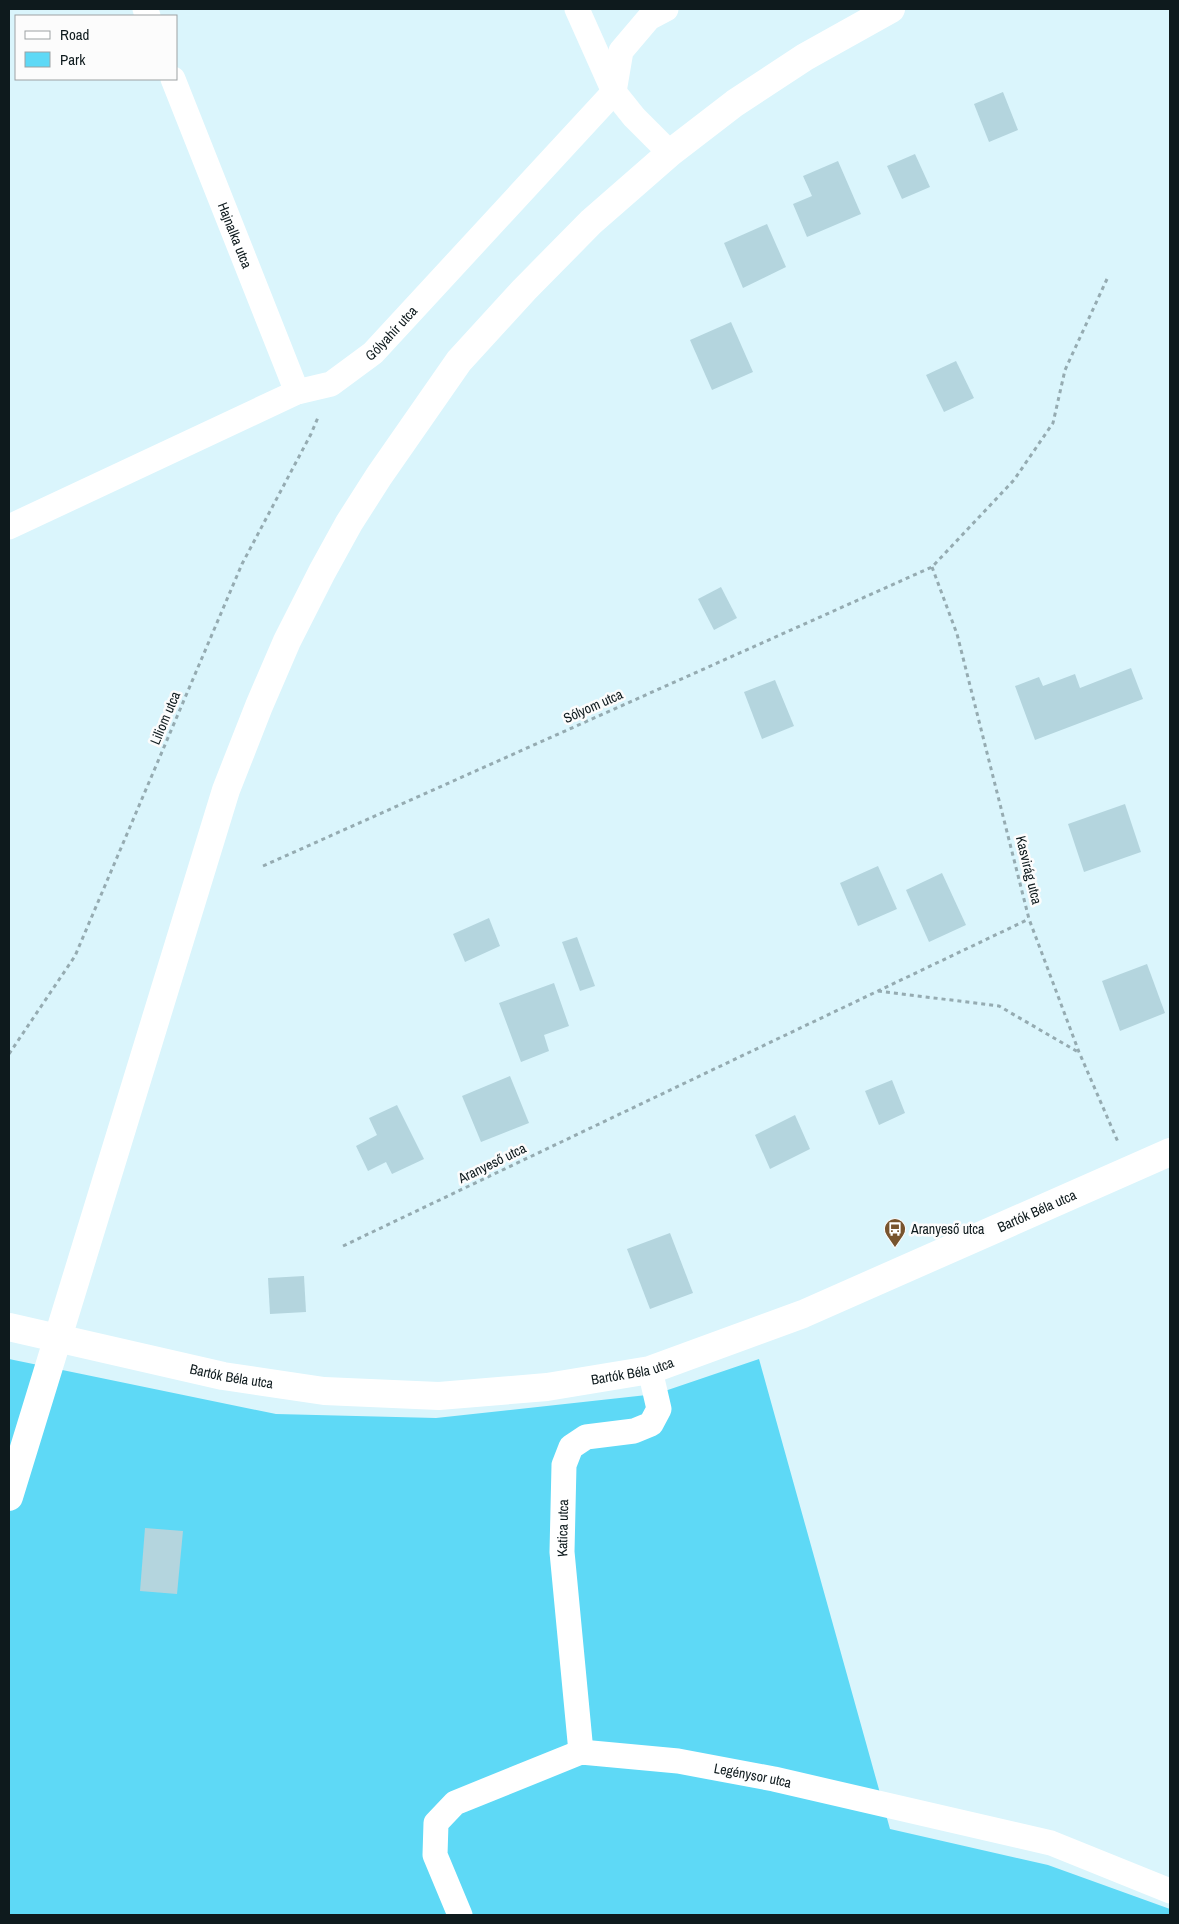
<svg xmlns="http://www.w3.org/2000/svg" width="1179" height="1924" viewBox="0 0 1179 1924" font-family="'Archivo Narrow',sans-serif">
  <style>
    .green { fill: #5ed9f6 }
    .building { fill: #b4d5de }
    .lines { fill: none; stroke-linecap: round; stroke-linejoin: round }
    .path { stroke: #95abb1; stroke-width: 3; stroke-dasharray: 4 4; stroke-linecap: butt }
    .minor { stroke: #fff; stroke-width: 25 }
    .tertiary { stroke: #fff; stroke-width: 28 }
    .primary { stroke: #fff; stroke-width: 28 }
    .labels { text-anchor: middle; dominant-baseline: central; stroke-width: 5; stroke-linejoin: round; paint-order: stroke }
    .street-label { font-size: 14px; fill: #0e1a1d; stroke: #fcfcfc }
    .poi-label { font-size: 14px; fill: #0e1a1d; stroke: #fcfcfc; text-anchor: start }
  </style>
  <rect width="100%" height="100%" fill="#daf5fc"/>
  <polygon class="green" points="9,1359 276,1414 436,1418 656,1394 759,1359 890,1829 1048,1865 1170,1909 1170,1915 9,1915"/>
  <g class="building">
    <polygon points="1003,92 1018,130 989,142 974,104"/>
    <polygon points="915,154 930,187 902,199 887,166"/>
    <polygon points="838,161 861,214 807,237 793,204 812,196 803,176"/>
    <polygon points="767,224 786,267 743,288 724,243"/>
    <polygon points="731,322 753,372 712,390 690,340"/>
    <polygon points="956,361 974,398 944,412 926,375"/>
    <polygon points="721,587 737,618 714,630 698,599"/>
    <polygon points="1131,668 1143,699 1035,740 1015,686 1039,677 1043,686 1075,674 1080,688"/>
    <polygon points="775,680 794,726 762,739 744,692"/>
    <polygon points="1125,804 1141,852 1084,872 1068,824"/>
    <polygon points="878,866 897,909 858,926 840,883"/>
    <polygon points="942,873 966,925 929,942 906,890"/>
    <polygon points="489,918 500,946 465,962 453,934"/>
    <polygon points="577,937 595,986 580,991 562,942"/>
    <polygon points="1147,964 1165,1013 1120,1031 1102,981"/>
    <polygon points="554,983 569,1026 544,1035 549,1051 521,1062 499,1003"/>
    <polygon points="510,1076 529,1123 481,1142 462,1096"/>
    <polygon points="892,1080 905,1113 879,1125 865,1091"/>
    <polygon points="397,1105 424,1159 392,1174 386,1162 368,1171 356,1146 377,1135 369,1118"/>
    <polygon points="795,1115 810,1149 770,1169 755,1135"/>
    <polygon points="670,1233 693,1293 650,1309 627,1249"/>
    <polygon points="304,1276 306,1312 270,1314 268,1278"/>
    <polygon points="145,1528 183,1531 177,1594 140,1591"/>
  </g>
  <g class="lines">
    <g class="path">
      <polyline points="932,567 957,634 1029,919 1079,1052 1118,1142"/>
      <polyline points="263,866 932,567 1014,480 1053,423 1065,370 1107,279"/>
      <polyline points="878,991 999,1006 1078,1052"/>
      <polyline points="9,1054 75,956 242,564 311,434 319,415"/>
      <polyline points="343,1246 1029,919"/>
    </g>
    <g class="minor">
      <polyline points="145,9 148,16"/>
      <polyline points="577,9 614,92 634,117 670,153"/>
      <path id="s1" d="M 173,79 L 297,392"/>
      <path id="s2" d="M 9,527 L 297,392 L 331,384 L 373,353 L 614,92 L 621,51 L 649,18 L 666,9"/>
      <path id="s3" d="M 581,1752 L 562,1552 L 564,1465 L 571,1447 L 586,1437 L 634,1431 L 651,1424 L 659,1409 L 650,1370"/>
      <path id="s4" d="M 460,1915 L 435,1855 L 436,1823 L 455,1803 L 581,1752 L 678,1761 L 774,1779 L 1051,1843 L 1170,1891"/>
    </g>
    <path class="tertiary" id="s5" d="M 9,1327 L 223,1376 L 324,1391 L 439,1396 L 547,1387 L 650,1370 L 803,1314 L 1170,1152"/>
    <polyline class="primary" points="9,1497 226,790 259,706 287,641 322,572 349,523 379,476 459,361 524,290 591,222 670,153 735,103 805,57 891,9"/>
  </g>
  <defs>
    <g id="bus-pin" transform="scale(1.125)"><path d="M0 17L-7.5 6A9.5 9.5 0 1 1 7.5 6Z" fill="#78542e" stroke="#fcfcfc"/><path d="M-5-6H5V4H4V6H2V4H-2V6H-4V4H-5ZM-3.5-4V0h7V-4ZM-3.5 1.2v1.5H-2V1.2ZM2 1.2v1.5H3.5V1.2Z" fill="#fff"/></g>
  </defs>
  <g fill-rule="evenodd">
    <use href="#bus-pin" x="895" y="1229"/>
  </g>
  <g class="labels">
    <g class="street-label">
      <text stroke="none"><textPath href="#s1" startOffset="168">Hajnalka utca</textPath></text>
      <text stroke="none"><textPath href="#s2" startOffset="432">Gólyahír utca</textPath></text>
      <text transform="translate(593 706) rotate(-24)">Sólyom utca</text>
      <text transform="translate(165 718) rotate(-67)">Liliom utca</text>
      <text transform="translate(1029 870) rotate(76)">Kasvirág utca</text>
      <text transform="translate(492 1163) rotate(-26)">Aranyeső utca</text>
      <text stroke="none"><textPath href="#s5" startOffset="1068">Bartók Béla utca</textPath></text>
      <text stroke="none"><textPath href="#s5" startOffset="632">Bartók Béla utca</textPath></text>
      <text stroke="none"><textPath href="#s5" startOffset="228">Bartók Béla utca</textPath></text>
      <text stroke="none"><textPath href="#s3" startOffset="225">Katica utca</textPath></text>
      <text stroke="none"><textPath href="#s4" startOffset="434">Legénysor utca</textPath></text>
    </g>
    <g class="poi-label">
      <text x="911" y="1229">Aranyeső utca</text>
    </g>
  </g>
  <rect width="1179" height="1924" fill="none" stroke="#0e1a1d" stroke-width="20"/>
  <rect x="15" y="15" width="162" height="65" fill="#fcfcfc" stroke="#9da2a3"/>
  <rect x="25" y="31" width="25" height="8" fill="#ffffff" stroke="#9da2a3"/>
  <text x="60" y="40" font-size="15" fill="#0e1a1d">Road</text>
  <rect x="25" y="52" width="25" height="15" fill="#5ed9f6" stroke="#9da2a3"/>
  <text x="60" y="65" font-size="15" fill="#0e1a1d">Park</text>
</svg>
